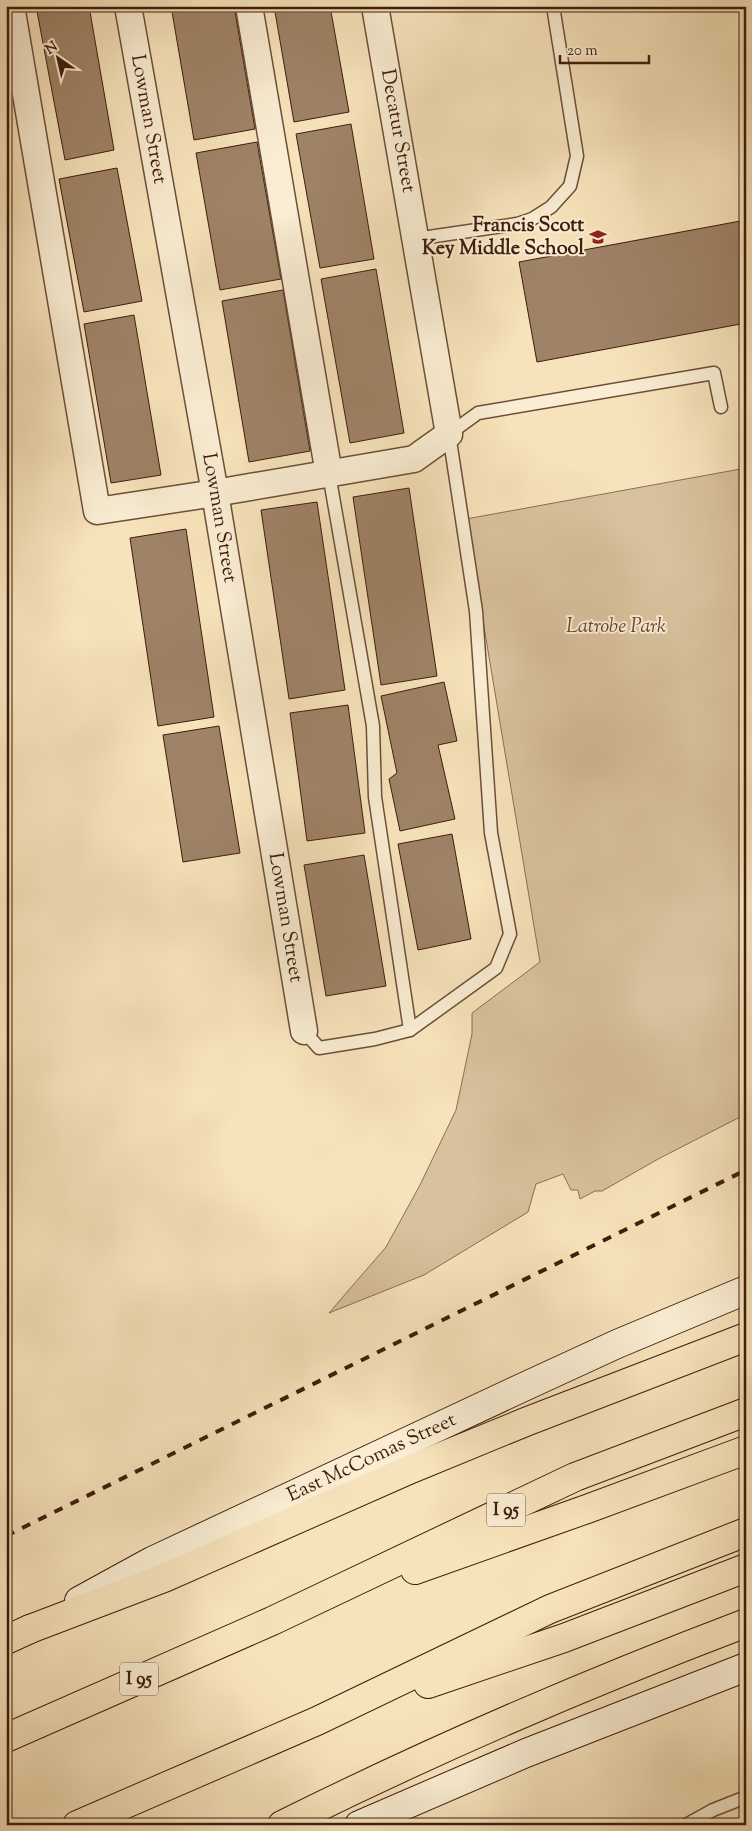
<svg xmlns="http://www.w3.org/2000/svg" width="752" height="1831" viewBox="0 0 752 1831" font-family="'Sorts Mill Goudy',serif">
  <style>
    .green { fill: #d8c19d; stroke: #8c6e55 }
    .building { fill: #9f8367; stroke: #3f1c0d }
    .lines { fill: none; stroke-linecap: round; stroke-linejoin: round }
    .lane-casing { stroke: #6d4e38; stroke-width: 15 }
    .street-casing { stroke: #6d4e38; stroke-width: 29 }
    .secondary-casing { stroke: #3f1c0d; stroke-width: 30 }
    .primary-casing { stroke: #3f1c0d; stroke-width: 30 }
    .highway-casing { stroke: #3f1c0d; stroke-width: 30 }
    .lane { stroke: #faedd3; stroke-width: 12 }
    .street { stroke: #faedd3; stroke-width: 26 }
    .secondary { stroke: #faedd3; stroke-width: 28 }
    .primary { stroke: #f7e3bb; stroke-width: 28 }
    .highway { stroke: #f7e3bb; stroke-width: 28 }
    .rail { stroke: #3f1c0d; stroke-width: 4; stroke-dasharray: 9 9; stroke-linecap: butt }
    .labels { text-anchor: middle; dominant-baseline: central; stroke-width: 4; stroke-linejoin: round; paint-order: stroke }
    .shield { fill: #faedd3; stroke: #775b48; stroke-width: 1 }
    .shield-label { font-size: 19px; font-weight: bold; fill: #3f1c0d }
    .street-label { font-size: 20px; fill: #3f1c0d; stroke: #faedd3 }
    .poi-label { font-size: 20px; font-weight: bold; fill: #3f1c0d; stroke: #faedd3; text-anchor: end }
    .park-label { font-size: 20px; font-style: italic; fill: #654531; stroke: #faedd3 }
  </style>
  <rect width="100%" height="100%" fill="#f7e3bb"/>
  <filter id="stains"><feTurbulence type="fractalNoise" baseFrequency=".004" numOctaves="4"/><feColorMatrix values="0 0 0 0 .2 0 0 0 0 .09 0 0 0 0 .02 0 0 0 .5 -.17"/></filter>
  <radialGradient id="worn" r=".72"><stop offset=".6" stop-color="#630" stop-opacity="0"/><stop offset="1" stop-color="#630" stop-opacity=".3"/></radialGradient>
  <polygon class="green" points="746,468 746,1114 660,1158 602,1191 595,1191 580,1199 578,1190 571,1190 563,1174 536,1184 528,1212 424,1275 329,1313 386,1247 420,1185 456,1110 472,1034 472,1013 540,962 466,519"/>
  <g class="building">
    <polygon points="36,6 89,6 114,150 65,160"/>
    <polygon points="171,6 234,6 255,129 194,140"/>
    <polygon points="274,6 330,6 349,112 294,122"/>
    <polygon points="351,124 374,259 320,268 296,134"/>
    <polygon points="257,142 281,279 220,290 196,153"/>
    <polygon points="117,168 142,301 84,312 59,179"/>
    <polygon points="746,220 746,323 537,362 519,262"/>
    <polygon points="376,269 404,433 350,443 321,279"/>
    <polygon points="283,290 310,451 249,462 222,301"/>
    <polygon points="134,315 161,475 111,483 84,324"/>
    <polygon points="409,488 437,676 381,685 353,497"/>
    <polygon points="317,502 345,690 289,699 261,510"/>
    <polygon points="186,529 214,717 158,726 130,538"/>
    <polygon points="444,682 457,741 438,745 455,819 400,831 389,779 397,773 381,696"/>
    <polygon points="348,705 365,833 307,841 290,713"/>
    <polygon points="219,726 240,853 183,862 163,735"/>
    <polygon points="452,834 471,939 418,950 398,844"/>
    <polygon points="364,855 386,986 326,996 304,865"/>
  </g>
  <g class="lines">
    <g class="lane-casing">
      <g id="lane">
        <polyline points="415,239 517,224 532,219 551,207 570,186 577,156 553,6"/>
        <polyline points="329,474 373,726 375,797 410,1030"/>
        <polyline points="304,1031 319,1048 375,1039 410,1030 496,968 510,934 491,833 476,611 449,434 478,413 714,373 721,407"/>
        <polyline points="686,1825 713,1810 746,1797"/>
      </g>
    </g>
    <g class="street-casing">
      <g id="street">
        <polyline points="11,6 97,511 215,493 414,459 449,434 375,6"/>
        <path id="s1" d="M 128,6 L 215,493 L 304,1031"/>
        <polyline points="249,6 329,474"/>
      </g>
    </g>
    <g class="secondary-casing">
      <g id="secondary">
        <path id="s2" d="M 79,1601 L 152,1561 L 515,1391 L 617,1344 L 746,1290"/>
        <polyline points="359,1825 526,1753 746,1667"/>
      </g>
    </g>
    <g class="primary-casing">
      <polyline id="primary" points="6,1640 30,1629"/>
    </g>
    <g class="highway-casing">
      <g id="highway">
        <polyline points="415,1570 587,1509 746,1450"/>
        <polyline points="30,1629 164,1578 411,1469 528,1421 746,1337"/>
        <polyline points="428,1684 564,1638 746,1568"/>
        <polyline points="6,1738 272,1621 575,1477 746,1412"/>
        <polyline points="77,1825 317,1721 550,1609 746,1532"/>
        <path d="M 282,1825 C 433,1750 588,1683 746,1623"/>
      </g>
    </g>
    <use href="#lane" class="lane"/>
    <use href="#street" class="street"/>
    <use href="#secondary" class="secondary"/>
    <use href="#primary" class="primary"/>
    <use href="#highway" class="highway"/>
    <polyline class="rail" points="6,1536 746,1170"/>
  </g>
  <defs>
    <g id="school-bare" transform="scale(1.35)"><path d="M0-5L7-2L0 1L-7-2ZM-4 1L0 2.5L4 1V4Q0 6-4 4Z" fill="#8f2418" stroke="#faedd3" stroke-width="2.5" paint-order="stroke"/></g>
  </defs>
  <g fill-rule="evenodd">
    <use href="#school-bare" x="598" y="237"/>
  </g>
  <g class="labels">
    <g class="shield">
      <rect x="487" y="1493.5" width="38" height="33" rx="4"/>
      <rect x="120" y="1662.5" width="38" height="33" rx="4"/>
    </g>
    <g class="shield-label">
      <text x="506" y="1510">I 95</text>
      <text x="139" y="1679">I 95</text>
    </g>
    <g class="street-label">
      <text stroke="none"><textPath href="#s1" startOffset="115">Lowman Street</textPath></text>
      <text transform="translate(397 131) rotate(80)">Decatur Street</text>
      <text stroke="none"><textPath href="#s1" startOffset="520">Lowman Street</textPath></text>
      <text stroke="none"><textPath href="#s1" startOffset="925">Lowman Street</textPath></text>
      <text stroke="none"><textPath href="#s2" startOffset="326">East McComas Street</textPath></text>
    </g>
    <g class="poi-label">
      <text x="584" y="226">Francis Scott<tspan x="584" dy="23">Key Middle School</tspan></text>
    </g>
    <g class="park-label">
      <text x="616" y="627">Latrobe Park</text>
    </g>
  </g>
  <rect width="752" height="1831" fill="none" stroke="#f7e3bb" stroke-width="25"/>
  <rect x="8" y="8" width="737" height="1816" fill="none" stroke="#3f1c0d" stroke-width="2.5"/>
  <rect x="12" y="12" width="727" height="1806" fill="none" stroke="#3f1c0d"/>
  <g transform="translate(58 58) rotate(326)" stroke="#faedd3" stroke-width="4" paint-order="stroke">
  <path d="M0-4L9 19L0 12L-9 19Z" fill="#3f1c0d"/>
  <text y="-8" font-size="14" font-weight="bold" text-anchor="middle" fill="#3f1c0d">N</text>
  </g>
  <path d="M560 55v8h89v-8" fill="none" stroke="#3f1c0d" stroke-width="2.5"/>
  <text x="567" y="55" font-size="15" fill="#3f1c0d" stroke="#faedd3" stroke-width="4" paint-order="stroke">20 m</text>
  <rect width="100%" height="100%" filter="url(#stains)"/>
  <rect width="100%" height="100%" fill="url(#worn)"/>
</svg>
